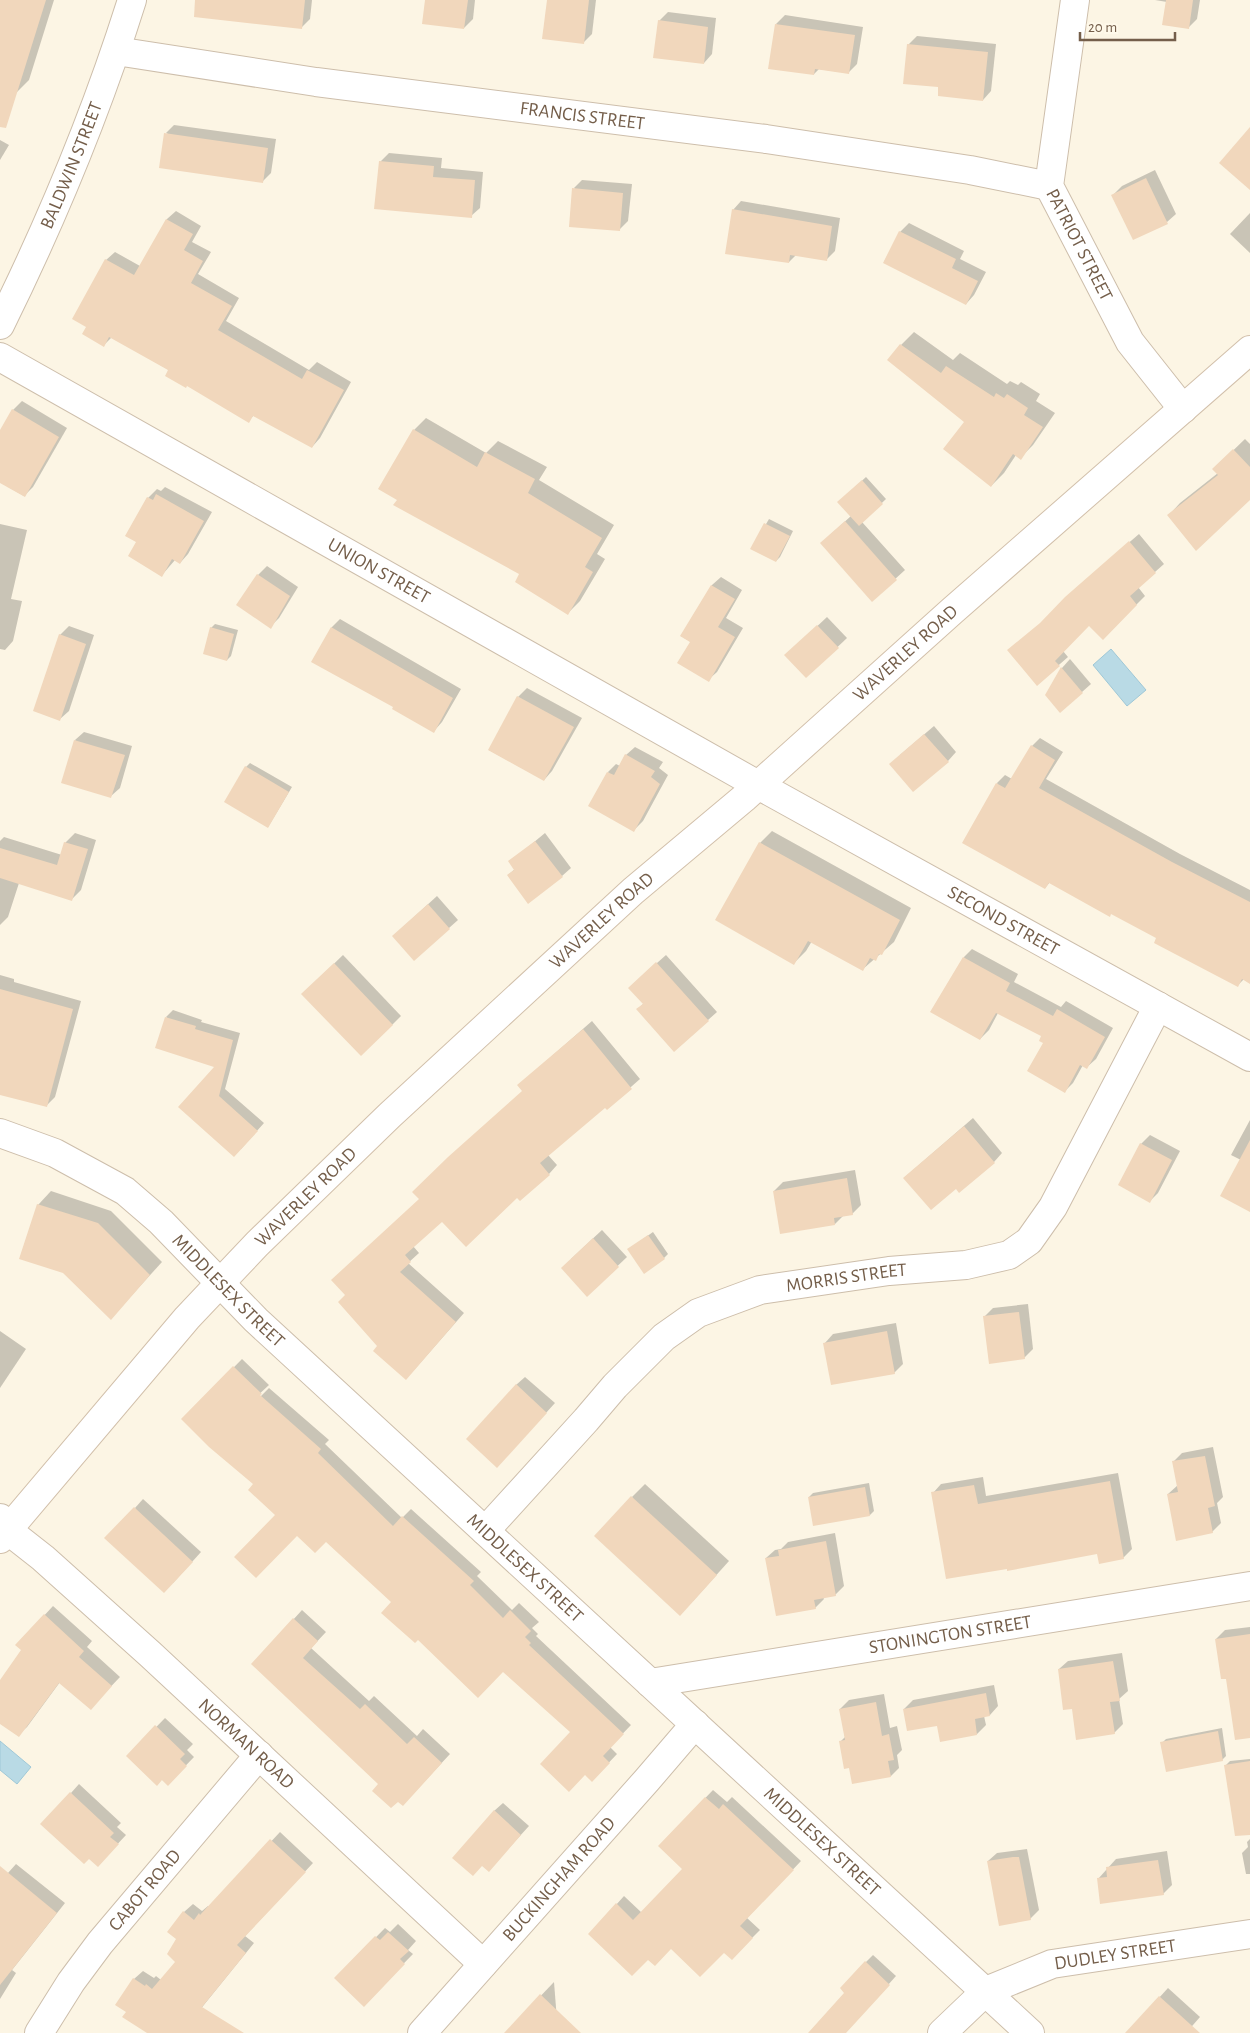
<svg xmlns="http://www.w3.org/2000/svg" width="1250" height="2033" viewBox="0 0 1250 2033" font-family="'Alegreya Sans',sans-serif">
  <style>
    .water { fill: #b9dae5; stroke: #9fc8d7 }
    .shadow { fill: #0003 }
    .building { fill: #f1d7bc }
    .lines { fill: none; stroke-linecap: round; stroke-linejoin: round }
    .street-casing { stroke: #cdbeab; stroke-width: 30 }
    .secondary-casing { stroke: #d2c0ab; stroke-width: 30 }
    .street { stroke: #fff; stroke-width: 28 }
    .secondary { stroke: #fff; stroke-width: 28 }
    .labels { text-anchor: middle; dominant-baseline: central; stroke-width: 4; stroke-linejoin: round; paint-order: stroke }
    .street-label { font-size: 19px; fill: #745e4a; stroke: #fff9ea }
  </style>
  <rect width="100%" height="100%" fill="#fcf5e4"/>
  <g class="water">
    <polygon points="1111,649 1146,690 1127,706 1093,665"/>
    <polygon points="0,1741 31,1767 17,1784 0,1770"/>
  </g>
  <g class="shadow">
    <polygon points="3,0 54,0 29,80 16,93 0,88 0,11"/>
    <polygon points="216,0 312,0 310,19 301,28"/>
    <polygon points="426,0 475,0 473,19 464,28"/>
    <polygon points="548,0 596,0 592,34 583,43"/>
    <polygon points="1155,0 1200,0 1197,19 1188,28 1167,2"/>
    <polygon points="668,12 716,18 712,54 704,63 659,21"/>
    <polygon points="785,15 863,27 857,64 848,73 819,69 814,74 776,24"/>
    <polygon points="917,36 996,44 991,91 983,100 940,86 908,45"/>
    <polygon points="174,125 276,139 271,173 262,182 166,133"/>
    <polygon points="0,140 9,145 0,160"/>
    <polygon points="389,153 442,158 441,168 483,172 480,208 471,216 380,162"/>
    <polygon points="1155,170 1176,214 1167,222 1113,195 1122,186"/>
    <polygon points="582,180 632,184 628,221 619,230 574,188"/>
    <polygon points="741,201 840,218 835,251 826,260 796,255 789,262 733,210"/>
    <polygon points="176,211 201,226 192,242 211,252 198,274 239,298 226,321 309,370 317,362 351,382 320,438 312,447 254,415 248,421 169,370 112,337 104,345 88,326 106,260 115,252 140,266 167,219"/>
    <polygon points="1250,213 1250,253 1230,234"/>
    <polygon points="909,223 964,251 960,259 986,272 974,295 966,304 884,262 900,232"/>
    <polygon points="914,332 953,360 960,353 1007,384 1010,381 1018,385 1021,382 1040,394 1036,401 1055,413 1033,445 1020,458 1016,455 1004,473 991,486 966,422 901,345"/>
    <polygon points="22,401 67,428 33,487 24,496 0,482 0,433 13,410"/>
    <polygon points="426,418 486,453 498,441 547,467 539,480 614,525 597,554 605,559 580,601 568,613 521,574 399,499 414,430"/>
    <polygon points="1245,439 1250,444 1250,498 1169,515 1180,503 1218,473 1214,469"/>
    <polygon points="866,477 886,499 862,522 905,570 872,600 830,535 851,516 839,502"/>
    <polygon points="165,487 212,512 188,554 180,563 175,560 162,575 137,541 127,536 148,498 157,489 161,491"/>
    <polygon points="769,519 793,531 780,557 776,561 752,548"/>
    <polygon points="0,524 27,530 11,599 22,601 13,641 5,650 0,649"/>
    <polygon points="1139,534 1164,564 1138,587 1145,596 1103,638 1089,625 1063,651 1068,657 1037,684 1075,589"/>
    <polygon points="267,566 298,587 279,618 270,627 258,575"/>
    <polygon points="721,577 742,590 726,618 743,628 717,672 708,680 691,642 681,636 712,585"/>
    <polygon points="827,617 847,638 806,677 795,647"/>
    <polygon points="340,619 461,689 442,722 434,731 395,706 313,662 332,627"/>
    <polygon points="215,624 238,630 231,656 227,660 211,628"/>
    <polygon points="69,626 94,635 69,711 60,719 60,635"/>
    <polygon points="1070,659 1091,684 1082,692 1046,695 1062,668"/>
    <polygon points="527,688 582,718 552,771 544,780 489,750 518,697"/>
    <polygon points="934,726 956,752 948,761 900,755"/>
    <polygon points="84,732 132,746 120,788 111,796 75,740"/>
    <polygon points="1040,738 1063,752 1046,779 1180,854 1250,890 1250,982 1244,979 1238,985 1158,937 1050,882 1045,888 997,783 1005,775 1012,779 1032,746"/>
    <polygon points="635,747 663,762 659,768 668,775 643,821 634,830 608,772 616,764 620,766 626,755"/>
    <polygon points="250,763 292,787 268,827 246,767"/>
    <polygon points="772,831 911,908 894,942 863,969 812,941 806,951 794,963 760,843"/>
    <polygon points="75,833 96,840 81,890 72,899 19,883 8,917 0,925 0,841 4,837 62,855 65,843"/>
    <polygon points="545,833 571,868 562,876 508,875 515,869 510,862"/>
    <polygon points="437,896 458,920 414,959 402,928"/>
    <polygon points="972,949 1018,974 1014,982 1061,1007 1066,1001 1113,1028 1096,1059 1087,1067 1083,1065 1073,1083 1065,1091 1044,1043 1043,1036 998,1013 989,1030 980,1039 964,957"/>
    <polygon points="343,955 401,1016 392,1025 312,985"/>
    <polygon points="666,955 717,1012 708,1020 638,1009 644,1003 639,979"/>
    <polygon points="0,975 14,979 14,982 81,1001 55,1097 46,1106 0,1078"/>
    <polygon points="173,1010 202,1020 201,1022 240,1033 225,1089 264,1123 241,1149 180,1107 216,1066 166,1017"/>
    <polygon points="592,1021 640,1079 607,1108 606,1106 548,1155 557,1165 549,1174 517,1196 442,1220 413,1246 419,1253 408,1263 464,1313 414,1370 379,1346 420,1199 524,1091 528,1077"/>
    <polygon points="973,1118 1002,1153 994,1162 957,1187 904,1178"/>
    <polygon points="1250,1120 1250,1207 1241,1160 1231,1155"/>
    <polygon points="1150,1135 1180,1151 1158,1193 1150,1201 1141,1144"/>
    <polygon points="855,1170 861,1205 852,1214 843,1216 835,1224 774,1191 783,1182"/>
    <polygon points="51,1191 111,1211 162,1262 111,1318 64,1272 38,1205"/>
    <polygon points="602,1230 627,1257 587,1295 571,1259"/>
    <polygon points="653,1232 668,1254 664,1258 629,1249"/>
    <polygon points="1028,1304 1033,1349 1024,1358 984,1317 993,1308"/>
    <polygon points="896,1323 903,1364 894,1373 825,1343 833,1334"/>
    <polygon points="0,1331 26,1349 0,1388"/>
    <polygon points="242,1359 269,1385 255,1398 257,1400 269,1388 329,1440 325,1444 402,1518 411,1509 481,1572 477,1576 512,1610 519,1603 539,1622 532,1628 538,1634 536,1636 631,1725 610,1747 617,1754 600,1772 572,1732 503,1670 418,1639 392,1602 326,1540 277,1515 255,1484 183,1419"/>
    <polygon points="525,1377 555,1403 506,1457 516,1385"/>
    <polygon points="1213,1447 1223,1497 1217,1503 1221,1523 1212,1532 1168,1494 1178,1485 1173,1462 1182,1453"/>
    <polygon points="1118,1473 1132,1549 1123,1558 1098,1553 933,1493 941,1484 983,1477 986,1496"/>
    <polygon points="869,1483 874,1511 870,1515 809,1497 813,1493"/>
    <polygon points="645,1484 729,1561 693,1601 632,1497"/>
    <polygon points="143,1499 201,1552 173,1583 135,1508"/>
    <polygon points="835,1533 844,1586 835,1595 823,1597 824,1599 815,1608 766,1558 775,1550 781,1549 788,1542"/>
    <polygon points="53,1606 92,1641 87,1647 120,1677 99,1699 60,1682 27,1727 18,1735 0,1722 0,1682 23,1650 17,1645"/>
    <polygon points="302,1610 326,1632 311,1648 369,1701 374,1696 417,1736 423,1729 450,1754 411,1796 398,1800 253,1664"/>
    <polygon points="1250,1627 1250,1712 1227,1677 1216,1639 1225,1630"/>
    <polygon points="1122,1653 1128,1691 1119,1699 1123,1724 1114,1733 1073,1708 1059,1669 1068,1661"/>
    <polygon points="994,1685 998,1706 990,1715 984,1716 986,1725 977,1734 938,1724 904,1709 913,1700"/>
    <polygon points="884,1694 890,1728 897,1726 902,1750 897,1755 899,1768 891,1776 850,1766 841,1741 845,1737 840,1709 849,1700"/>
    <polygon points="165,1718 193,1744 187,1750 194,1757 168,1784 128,1756"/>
    <polygon points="1222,1728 1226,1756 1222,1760 1162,1743 1166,1739"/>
    <polygon points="1250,1759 1250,1792 1226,1765 1230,1761"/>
    <polygon points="79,1784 121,1823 117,1827 126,1835 98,1865 71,1793"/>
    <polygon points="713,1790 727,1802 732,1797 801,1861 747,1918 760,1930 732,1958 724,1951 672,1948 648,1958 590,1934 624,1896 642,1913 684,1869 660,1845"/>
    <polygon points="503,1803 529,1826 497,1861 494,1811"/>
    <polygon points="280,1832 313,1863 245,1936 254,1943 199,2011 183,2033 149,2033 127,2012 134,1979 143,1971 154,1978 156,1976 161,1980 177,1962 177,1938 184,1912 193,1904 202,1911 208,1906 210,1907"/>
    <polygon points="1250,1839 1250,1874 1246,1874 1242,1853 1248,1847 1247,1842"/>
    <polygon points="1027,1849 1039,1910 1030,1919 988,1861 997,1853"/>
    <polygon points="1167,1851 1172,1885 1163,1894 1098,1879 1116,1859"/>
    <polygon points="16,1864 65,1903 12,1970 16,1973 0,1999 0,1882"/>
    <polygon points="398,1924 416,1941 408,1950 413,1954 363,2005 336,1978 385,1928 390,1932"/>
    <polygon points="873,1955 896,1976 845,2033 819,2033 866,1962"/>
    <polygon points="554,1982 558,2033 518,2033 511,2027"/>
    <polygon points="1168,1988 1200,2017 1186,2033 1127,2033"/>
  </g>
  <g class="building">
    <polygon points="0,0 46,0 6,128 0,127"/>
    <polygon points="195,0 305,0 302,29 194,17"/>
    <polygon points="425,0 468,0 464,29 422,24"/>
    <polygon points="547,0 589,0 584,44 542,39"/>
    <polygon points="1166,0 1193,0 1189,29 1162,25"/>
    <polygon points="658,20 708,27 704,64 653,58"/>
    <polygon points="775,24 855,35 849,74 815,69 814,75 768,69"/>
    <polygon points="907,44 988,52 983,101 938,96 938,87 903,84"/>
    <polygon points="1250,127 1250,190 1219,163"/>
    <polygon points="164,133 268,148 263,183 159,168"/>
    <polygon points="379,161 434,166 433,177 475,180 472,218 374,209"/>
    <polygon points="1146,178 1168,224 1133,240 1111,195"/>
    <polygon points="572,188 623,193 620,231 569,227"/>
    <polygon points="732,209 832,226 827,261 790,255 789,263 725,254"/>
    <polygon points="166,219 193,234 184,250 203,261 191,283 232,306 218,330 302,379 307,370 344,390 312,448 253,416 249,423 187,386 186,388 165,376 168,370 109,337 104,347 82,334 86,327 72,319 105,259 134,275"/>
    <polygon points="899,231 956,259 952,268 978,281 966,305 883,263"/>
    <polygon points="900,344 941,373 946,366 994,397 996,393 1004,398 1007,394 1028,408 1024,415 1043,427 1021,460 1013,454 991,487 943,449 964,422 887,360"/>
    <polygon points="12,409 59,437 25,497 0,483 0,430"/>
    <polygon points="413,429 477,467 485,452 535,479 528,493 602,538 585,567 593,572 568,615 515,582 519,574 393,505 397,500 378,489"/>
    <polygon points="1233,449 1250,467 1250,500 1196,551 1167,515 1218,475 1212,469"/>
    <polygon points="862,480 883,504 859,526 837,502"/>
    <polygon points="156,494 204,521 180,564 172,559 162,577 128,556 136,542 125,536 147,497 153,500"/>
    <polygon points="845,521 897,580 872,602 820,543"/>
    <polygon points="764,523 790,536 776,562 750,549"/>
    <polygon points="1129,541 1156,573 1130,596 1137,605 1103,640 1089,626 1055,661 1060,666 1037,686 1007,650 1040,623 1065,597"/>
    <polygon points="257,574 290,596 271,629 236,605"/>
    <polygon points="711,585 735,599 718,627 735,637 709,682 677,663 690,642 680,636"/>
    <polygon points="817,625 839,648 806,678 784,655"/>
    <polygon points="210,627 234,634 227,661 203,654"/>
    <polygon points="331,627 453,698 434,733 392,709 393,707 311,662"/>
    <polygon points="59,634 86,644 60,721 33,711"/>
    <polygon points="1061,667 1083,693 1060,713 1045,695"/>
    <polygon points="517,696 574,727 544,781 488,750"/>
    <polygon points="924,734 949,762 913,792 889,764"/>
    <polygon points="74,740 125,755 111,798 61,783"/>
    <polygon points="1031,745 1055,760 1039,788 1172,862 1250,902 1250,984 1242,979 1238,987 1154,943 1156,938 1111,914 1110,917 1049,883 1045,889 962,843 996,783 1005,788"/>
    <polygon points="625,754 655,771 651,777 660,784 634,832 588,806 607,772 614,775"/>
    <polygon points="245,766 289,792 268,828 224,802"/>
    <polygon points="535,841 563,877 528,904 507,875 514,870 508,861"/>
    <polygon points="64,842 88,849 72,901 0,878 0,848 57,865"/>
    <polygon points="759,842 900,920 882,955 879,954 876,961 870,958 863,971 808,941 794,965 715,920"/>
    <polygon points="428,904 450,929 414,961 392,936"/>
    <polygon points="963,957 1010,983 1006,991 1053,1016 1057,1009 1105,1037 1087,1069 1080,1065 1065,1093 1027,1071 1043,1043 1039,1041 1041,1036 996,1013 980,1040 930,1012"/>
    <polygon points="656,962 709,1021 674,1052 636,1009 643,1004 628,988"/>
    <polygon points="334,963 393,1025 361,1056 301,994"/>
    <polygon points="0,989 73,1009 47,1107 0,1095"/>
    <polygon points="165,1017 196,1026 195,1029 233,1040 219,1096 258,1131 234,1157 178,1107 214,1067 155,1048"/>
    <polygon points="583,1029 632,1089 607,1110 605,1108 540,1163 550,1175 520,1201 517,1198 466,1247 442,1222 405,1255 411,1262 400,1272 456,1322 406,1380 373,1351 377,1346 338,1302 345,1295 331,1280 419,1199 412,1192 448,1157 522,1091 517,1085"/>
    <polygon points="964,1126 995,1163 959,1193 956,1189 931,1210 903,1178"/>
    <polygon points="1250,1140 1250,1212 1220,1196"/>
    <polygon points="1140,1143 1172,1160 1150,1203 1118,1185"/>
    <polygon points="847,1178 853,1215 834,1218 835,1225 780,1234 773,1191"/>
    <polygon points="37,1204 98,1223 150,1275 111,1320 63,1273 19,1259"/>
    <polygon points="648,1235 665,1259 644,1274 627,1249"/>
    <polygon points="593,1238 619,1267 587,1297 561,1268"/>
    <polygon points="1019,1312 1025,1359 989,1364 983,1316"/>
    <polygon points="887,1331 895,1374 831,1385 823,1343"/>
    <polygon points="233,1366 262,1394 260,1395 321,1449 318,1453 393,1526 402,1516 474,1581 470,1585 503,1618 510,1610 531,1631 525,1637 531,1643 529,1645 624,1734 603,1756 610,1763 592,1782 585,1775 569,1792 540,1764 570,1732 503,1672 478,1698 418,1640 415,1643 381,1613 391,1602 326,1542 315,1553 297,1536 256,1578 234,1557 275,1515 248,1490 253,1484 209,1447 181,1419"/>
    <polygon points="516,1384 547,1413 497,1468 466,1439"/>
    <polygon points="1205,1456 1215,1506 1208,1508 1213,1533 1176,1541 1167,1494 1178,1492 1172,1461"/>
    <polygon points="1110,1481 1124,1559 1099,1564 1097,1554 1007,1571 1007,1569 946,1579 931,1492 974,1485 978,1504"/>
    <polygon points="865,1487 870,1516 813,1526 808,1497"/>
    <polygon points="631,1496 717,1575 680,1616 594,1536"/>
    <polygon points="134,1507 193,1562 164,1593 104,1538"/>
    <polygon points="826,1541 836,1596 814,1600 816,1609 776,1616 765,1558 779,1556 778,1550"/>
    <polygon points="44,1614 84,1651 79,1657 112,1686 91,1710 59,1683 19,1737 0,1724 0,1680 21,1650 15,1645"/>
    <polygon points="293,1618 318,1641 303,1658 360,1709 365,1704 407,1744 414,1737 442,1763 403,1806 398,1802 391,1808 372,1791 378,1784 251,1664"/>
    <polygon points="1250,1634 1250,1738 1235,1740 1226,1679 1221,1679 1215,1639"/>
    <polygon points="1113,1661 1120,1701 1110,1702 1115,1734 1076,1740 1072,1709 1063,1710 1058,1669"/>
    <polygon points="986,1693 990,1716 975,1719 977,1735 940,1742 937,1726 907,1731 903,1709"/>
    <polygon points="876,1702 882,1736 889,1734 894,1760 888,1761 891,1777 852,1784 849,1768 844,1769 839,1741 845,1740 839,1709"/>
    <polygon points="155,1725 185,1754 180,1759 187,1766 168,1786 162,1780 157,1786 126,1756"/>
    <polygon points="1218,1731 1223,1761 1166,1772 1160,1742"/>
    <polygon points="1250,1761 1250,1835 1235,1836 1224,1765"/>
    <polygon points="70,1792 114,1833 110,1837 119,1844 98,1867 89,1859 84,1864 40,1824"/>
    <polygon points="705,1797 719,1809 723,1804 794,1870 740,1926 753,1938 732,1960 724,1953 700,1977 671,1949 655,1966 648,1960 632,1976 588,1934 616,1903 633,1920 682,1869 658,1846"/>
    <polygon points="494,1810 521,1835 489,1872 482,1866 473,1876 452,1858"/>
    <polygon points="270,1839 306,1872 237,1945 246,1953 202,2007 244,2033 147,2033 122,2017 126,2012 115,2005 133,1978 145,1986 146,1984 152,1989 175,1962 167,1954 176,1939 167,1932 183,1911 194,1920 199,1913 200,1915"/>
    <polygon points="1013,1857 1019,1857 1031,1920 999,1926 987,1861"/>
    <polygon points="1158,1860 1164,1895 1100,1904 1097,1878 1107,1877 1106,1867"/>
    <polygon points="0,1866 57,1913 0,1985"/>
    <polygon points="388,1932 409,1951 400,1959 405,1964 364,2007 334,1978 375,1936 380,1940"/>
    <polygon points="865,1961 890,1985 846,2033 808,2033 844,1993 840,1988"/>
    <polygon points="540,1994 581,2033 504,2033"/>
    <polygon points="1159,1996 1200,2033 1125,2033"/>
  </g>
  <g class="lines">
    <g class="street-casing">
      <g id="street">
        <path id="s1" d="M 1075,0 L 1049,186 L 1130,342 L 1183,409"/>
        <path id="s2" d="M 116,51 L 316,82 L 766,139 L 970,170 L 1049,186"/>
        <path id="s3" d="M 0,325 C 52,220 97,111 132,0"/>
        <path id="s4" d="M 0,357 L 758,785 L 1250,1057"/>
        <path id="s5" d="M 0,1133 L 55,1153 L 125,1191 L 161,1222 L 256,1320 L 1030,2033"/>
        <path id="s6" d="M 0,1518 L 6,1529 L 43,1558 L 150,1654 L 483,1964"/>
        <path id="s7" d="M 485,1531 L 586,1420 L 615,1386 L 664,1337 L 698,1313 L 760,1290 L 889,1271 L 966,1265 L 1009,1255 L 1029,1241 L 1053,1207 L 1158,1006"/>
        <path id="s8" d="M 650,1683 L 1250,1586"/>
        <path id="s9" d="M 39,2033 L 71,1982 L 100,1943 L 259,1755"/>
        <path id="s10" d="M 422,2033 L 647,1780 L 695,1724"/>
        <path id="s11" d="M 942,2033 L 986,1991 L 1052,1964 L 1250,1934"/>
      </g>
    </g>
    <g class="secondary-casing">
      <g id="secondary">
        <path id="s12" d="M 0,1539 L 187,1318 L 257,1244 L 390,1115 L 633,891 L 744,798 L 952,611 L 1250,350"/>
      </g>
    </g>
    <use href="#street" class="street"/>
    <use href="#secondary" class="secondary"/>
  </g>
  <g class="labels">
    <g class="street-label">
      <text stroke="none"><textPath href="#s2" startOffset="471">FRANCIS STREET</textPath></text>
      <text stroke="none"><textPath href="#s3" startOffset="175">BALDWIN STREET</textPath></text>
      <text stroke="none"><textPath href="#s1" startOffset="254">PATRIOT STREET</textPath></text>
      <text stroke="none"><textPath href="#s4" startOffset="435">UNION STREET</textPath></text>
      <text stroke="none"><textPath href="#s12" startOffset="1269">WAVERLEY ROAD</textPath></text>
      <text stroke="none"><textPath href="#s12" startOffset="864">WAVERLEY ROAD</textPath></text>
      <text stroke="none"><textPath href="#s4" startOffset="1151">SECOND STREET</textPath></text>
      <text stroke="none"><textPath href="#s12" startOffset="459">WAVERLEY ROAD</textPath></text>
      <text stroke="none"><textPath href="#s7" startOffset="459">MORRIS STREET</textPath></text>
      <text stroke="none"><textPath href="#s5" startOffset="282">MIDDLESEX STREET</textPath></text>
      <text stroke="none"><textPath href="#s5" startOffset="688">MIDDLESEX STREET</textPath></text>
      <text stroke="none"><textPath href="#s8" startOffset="304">STONINGTON STREET</textPath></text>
      <text stroke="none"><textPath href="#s6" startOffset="335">NORMAN ROAD</textPath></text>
      <text stroke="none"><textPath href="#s5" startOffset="1092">MIDDLESEX STREET</textPath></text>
      <text stroke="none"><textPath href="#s10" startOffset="206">BUCKINGHAM ROAD</textPath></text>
      <text stroke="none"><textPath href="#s9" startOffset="178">CABOT ROAD</textPath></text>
      <text stroke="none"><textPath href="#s11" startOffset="196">DUDLEY STREET</textPath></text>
    </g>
  </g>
  <path d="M1080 32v8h95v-8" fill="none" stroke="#745e4a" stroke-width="2.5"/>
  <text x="1088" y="32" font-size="15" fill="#745e4a" stroke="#fff9ea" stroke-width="4" paint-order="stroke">20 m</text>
</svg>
